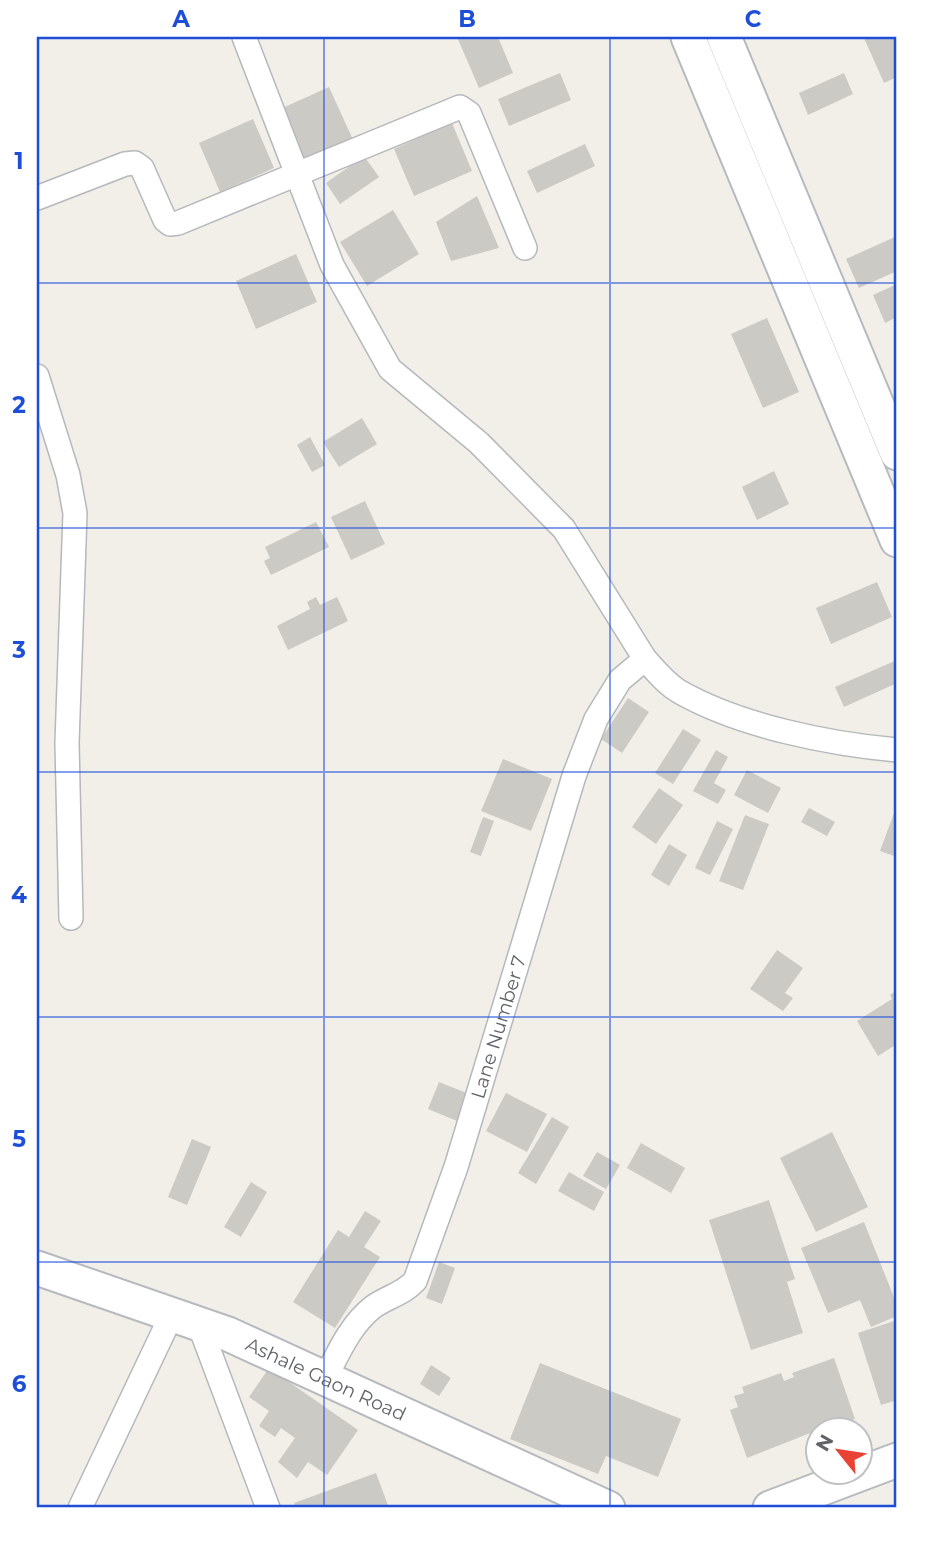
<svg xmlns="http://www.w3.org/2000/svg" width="934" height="1545" viewBox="0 0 934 1545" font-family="Montserrat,sans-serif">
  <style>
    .building { fill: #cccac5 }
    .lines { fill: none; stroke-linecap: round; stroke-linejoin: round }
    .street-casing { stroke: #b5b8bc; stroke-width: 26 }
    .secondary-casing { stroke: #b6babf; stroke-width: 37 }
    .street { stroke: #fff; stroke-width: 23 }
    .secondary { stroke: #fff; stroke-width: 33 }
    .grid { fill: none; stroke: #1d4ed8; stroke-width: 2; stroke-opacity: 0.55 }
    .labels { text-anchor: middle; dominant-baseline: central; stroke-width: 6; stroke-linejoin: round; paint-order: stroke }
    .street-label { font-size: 19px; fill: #5f6368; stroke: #fff }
    .neatline { fill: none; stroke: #1d4ed8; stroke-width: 2.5 }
    .grid-label { font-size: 23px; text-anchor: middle; font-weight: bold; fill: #1d4ed8 }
  </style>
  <rect width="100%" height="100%" fill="#f1efe8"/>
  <g class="building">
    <polygon points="457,37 498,37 513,73 479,88"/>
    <polygon points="897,37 897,77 884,83 864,38"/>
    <polygon points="560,73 571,100 509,126 498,99"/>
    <polygon points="844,73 853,94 808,115 799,93"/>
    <polygon points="329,87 354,142 303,165 278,110"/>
    <polygon points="253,119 274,168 220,192 199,143"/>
    <polygon points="452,123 472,171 414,196 394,149"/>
    <polygon points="585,144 595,166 537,193 527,171"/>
    <polygon points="364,156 379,177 340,204 326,183"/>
    <polygon points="477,196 499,248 451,261 436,222"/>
    <polygon points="393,210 419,254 367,286 340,242"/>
    <polygon points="897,236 897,271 859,288 846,259"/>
    <polygon points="296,254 317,302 256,329 236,281"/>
    <polygon points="897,284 897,317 885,323 873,295"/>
    <polygon points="767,318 799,392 763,408 731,334"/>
    <polygon points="362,418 377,444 339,467 323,442"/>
    <polygon points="310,437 325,465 312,472 297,445"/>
    <polygon points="774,471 789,504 757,520 742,487"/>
    <polygon points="365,501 385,544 351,560 331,517"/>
    <polygon points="316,522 329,547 271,575 264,561 270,558 265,547"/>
    <polygon points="877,582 892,617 831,644 816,608"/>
    <polygon points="316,597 320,605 337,597 348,621 288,650 277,626 310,609 307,602"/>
    <polygon points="897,660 897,683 844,707 835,687"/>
    <polygon points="628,698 649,712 622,753 601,739"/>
    <polygon points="683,729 701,740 673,784 655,773"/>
    <polygon points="716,750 728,757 714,783 726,790 718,804 693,791"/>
    <polygon points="503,759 552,779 531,831 481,811"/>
    <polygon points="747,770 781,788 768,813 734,795"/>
    <polygon points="659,788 683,805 656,844 632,827"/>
    <polygon points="897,805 897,857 880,851"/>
    <polygon points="809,808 835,822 827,836 801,822"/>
    <polygon points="745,815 769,824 743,890 719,881"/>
    <polygon points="483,817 494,821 481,856 470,852"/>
    <polygon points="717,821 733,829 710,875 695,868"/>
    <polygon points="669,844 687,855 669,886 651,875"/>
    <polygon points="777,950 803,968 785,993 793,998 783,1011 750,989"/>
    <polygon points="897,990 897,1044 878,1056 857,1021 892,999 890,995"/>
    <polygon points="439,1082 469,1094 457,1121 428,1109"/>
    <polygon points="506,1093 547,1114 527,1152 486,1131"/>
    <polygon points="552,1117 569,1127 536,1184 518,1173"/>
    <polygon points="832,1132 868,1207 816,1232 780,1158"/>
    <polygon points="192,1139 211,1147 187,1205 168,1197"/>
    <polygon points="641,1143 685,1168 671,1193 627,1168"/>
    <polygon points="597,1152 620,1165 606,1189 583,1176"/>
    <polygon points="569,1172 604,1192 594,1211 558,1191"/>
    <polygon points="251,1182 267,1192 241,1237 224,1227"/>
    <polygon points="769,1200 795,1279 787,1282 803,1333 751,1350 709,1220"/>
    <polygon points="365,1211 381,1221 364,1247 380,1257 335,1328 293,1302 338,1230 349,1237"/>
    <polygon points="864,1222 897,1305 897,1316 871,1327 860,1300 828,1313 801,1248"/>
    <polygon points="439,1262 455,1268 442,1304 426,1298"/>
    <polygon points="897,1320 897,1400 881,1405 858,1333"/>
    <polygon points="834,1358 855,1419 818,1430 747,1458 730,1410 738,1407 734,1396 744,1393 742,1387 781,1373 784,1381 794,1377 792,1373"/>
    <polygon points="540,1363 681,1419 658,1477 606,1456 598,1474 510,1439"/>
    <polygon points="431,1365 451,1378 439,1396 420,1384"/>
    <polygon points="269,1368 358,1430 327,1475 308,1462 297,1478 278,1462 295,1438 281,1428 275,1437 259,1426 269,1411 249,1397"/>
    <polygon points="376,1473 389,1508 296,1508 294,1503"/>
  </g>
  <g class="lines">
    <g class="street-casing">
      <g id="street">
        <path d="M 244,37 L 332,265 L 390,369 L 479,443 L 564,529 L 645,659 C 656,671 666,684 680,692 C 740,726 829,744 897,750"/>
        <polyline points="37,198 125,164 135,163 142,168 165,220 170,224 178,223 460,107 469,113 525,248"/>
        <polyline points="37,376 68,475 75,513 67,743 71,918"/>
        <polyline points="199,1324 268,1508"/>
        <path id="s1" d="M 326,1377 C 338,1353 351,1324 373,1307 C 387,1297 403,1294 415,1281 L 456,1167 L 574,776 L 596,719 L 620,680 L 645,659"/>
        <polyline points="80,1508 172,1314"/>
      </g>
    </g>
    <g class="secondary-casing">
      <g id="secondary">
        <polyline points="688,37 897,540"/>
        <polyline points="724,37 897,453"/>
        <path id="s2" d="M 37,1268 L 228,1334 L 608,1508"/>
        <polyline points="770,1508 897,1460"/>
      </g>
    </g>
    <use href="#street" class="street"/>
    <use href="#secondary" class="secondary"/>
  </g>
  <path class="grid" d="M 324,37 L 324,1508M 610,37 L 610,1508M 37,283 L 897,283M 37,528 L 897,528M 37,772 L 897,772M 37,1017 L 897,1017M 37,1262 L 897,1262"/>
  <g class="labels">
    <g class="street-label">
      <text stroke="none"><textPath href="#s1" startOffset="402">Lane Number 7</textPath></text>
      <text stroke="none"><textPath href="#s2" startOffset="310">Ashale Gaon Road</textPath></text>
    </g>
  </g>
  <rect width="934" height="1545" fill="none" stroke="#ffffff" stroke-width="77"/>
  <g transform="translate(839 1451) rotate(300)"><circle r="33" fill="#ffffff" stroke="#bfc1c3" stroke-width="2"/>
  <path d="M0-5L12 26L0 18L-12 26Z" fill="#ea4335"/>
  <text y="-10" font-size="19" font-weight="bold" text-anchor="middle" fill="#5f6368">N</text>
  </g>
  <rect x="38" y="38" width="857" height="1468" class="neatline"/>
  <g class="grid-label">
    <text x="181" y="27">A</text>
    <text x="467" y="27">B</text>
    <text x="753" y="27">C</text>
    <text x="19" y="169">1</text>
    <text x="19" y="413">2</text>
    <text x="19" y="658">3</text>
    <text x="19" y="903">4</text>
    <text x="19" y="1147">5</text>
    <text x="19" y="1392">6</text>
  </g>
</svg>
